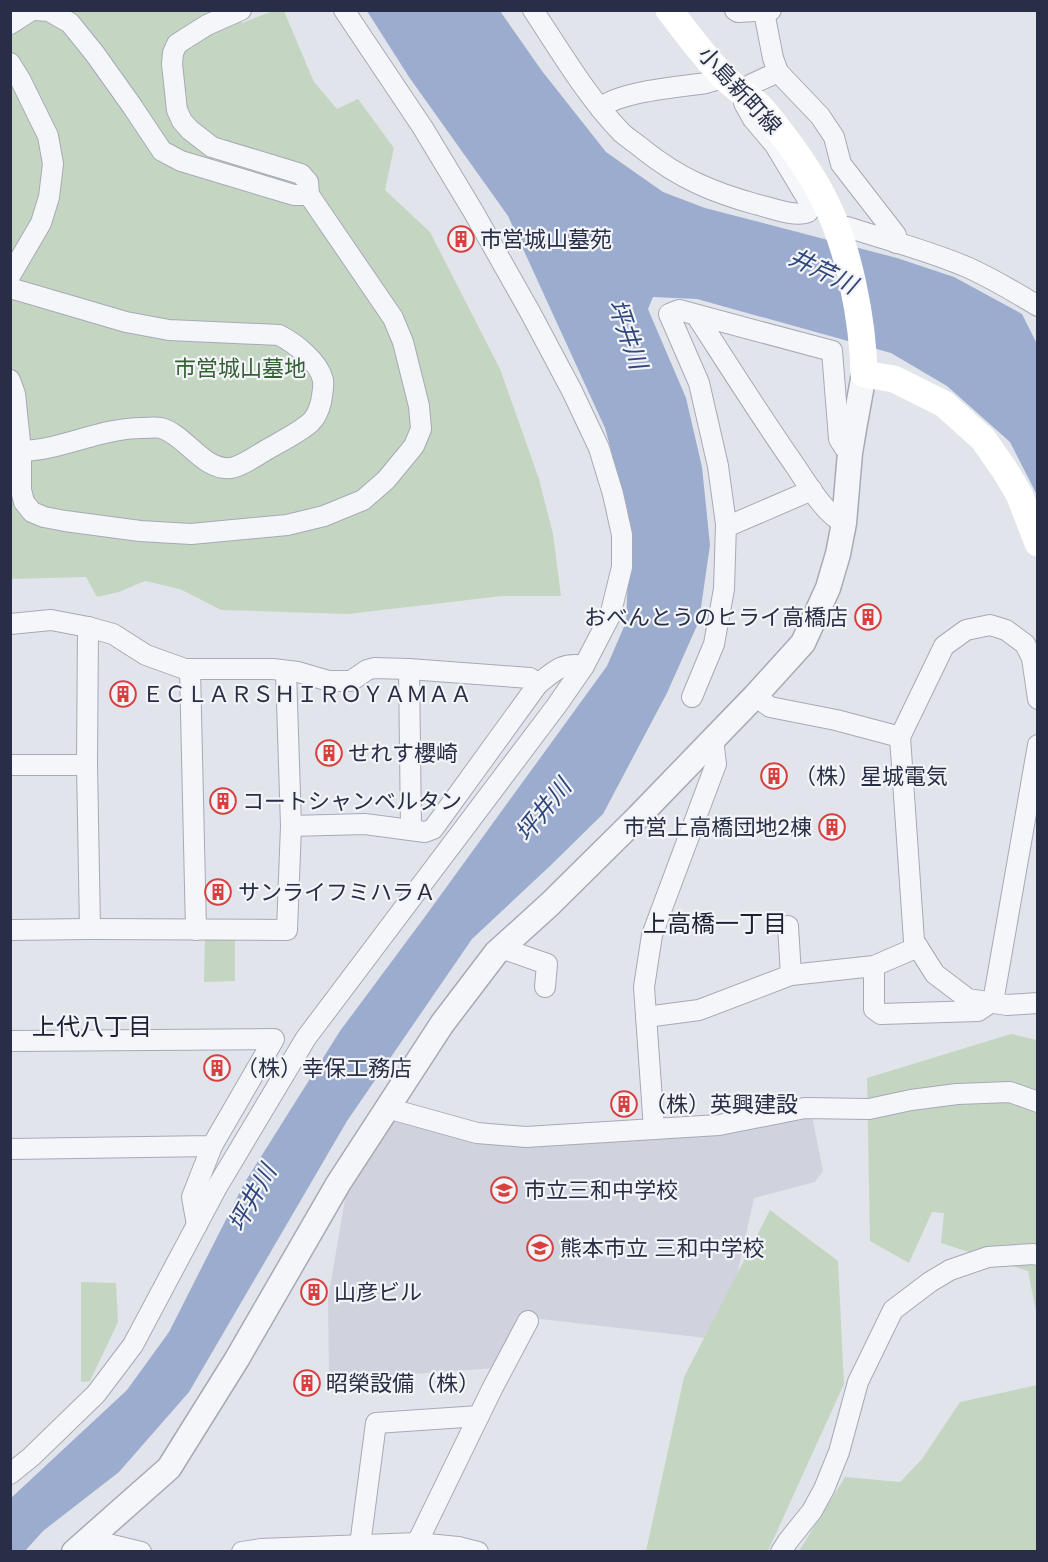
<svg xmlns="http://www.w3.org/2000/svg" width="1048" height="1562" viewBox="0 0 1048 1562" font-family="Jost,'Noto Sans JP',sans-serif">
  <style>
    .built { fill: #d0d3dd }
    .green { fill: #c4d6c2 }
    .water { fill: #9bacce }
    .lines { fill: none; stroke-linecap: round; stroke-linejoin: round }
    .minor-casing { stroke: #a6aab6; stroke-width: 22 }
    .tertiary-casing { stroke: #a6aab6; stroke-width: 27 }
    .minor { stroke: #f5f6f9; stroke-width: 20 }
    .tertiary { stroke: #f5f6f9; stroke-width: 24 }
    .secondary { stroke: #fff; stroke-width: 27 }
    .labels { text-anchor: middle; dominant-baseline: central; stroke-width: 4.5; stroke-linejoin: round; paint-order: stroke }
    .street-label { font-size: 22px; fill: #282e45; stroke: #f2f4f8 }
    .poi-label { font-size: 22px; fill: #282e45; stroke: #f2f4f8; text-anchor: start }
    .park-label { font-size: 22px; fill: #366135; stroke: #f2f4f8 }
    .water-label { font-size: 24px; font-style: italic; fill: #2f467c; stroke: #f2f4f8 }
    .neighbourhood-label { font-size: 24px; fill: #1b2035; stroke: #f2f4f8 }
  </style>
  <rect width="100%" height="100%" fill="#e2e4eb"/>
  <polygon class="built" points="812,1116 823,1171 815,1182 754,1198 723,1340 523,1317 496,1368 329,1380 328,1299 346,1193 391,1121 496,1139 584,1143"/>
  <g class="green">
    <polygon points="10,11 232,11 242,23 273,11 284,11 314,82 337,109 358,99 394,148 385,190 430,232 500,369 539,479 553,534 561,596 502,596 348,614 221,610 180,589 145,581 119,592 97,597 86,577 11,579"/>
    <polygon points="205,937 235,939 235,981 204,982"/>
    <polygon points="1011,1034 1037,1040 1037,1316 1028,1271 941,1243 944,1213 932,1212 909,1263 870,1241 867,1078"/>
    <polygon points="770,1210 838,1261 844,1384 768,1551 646,1551 684,1377"/>
    <polygon points="81,1282 116,1283 118,1322 90,1381 81,1382"/>
    <polygon points="1037,1385 1037,1551 799,1551 845,1477 900,1482 922,1459 960,1402"/>
  </g>
  <polygon class="water" points="367,11 500,11 542,71 606,152 663,192 705,208 897,258 954,277 1022,314 1037,344 1037,495 1010,442 947,386 891,353 697,299 653,297 648,309 686,398 702,467 710,545 699,621 667,693 603,814 550,866 472,939 347,1121 189,1392 119,1472 43,1531 25,1551 11,1552 11,1498 127,1390 169,1332 245,1182 340,1031 424,918 607,666 626,622 628,578 628,511 605,428 508,216 409,77"/>
  <g class="lines">
    <g class="minor-casing">
      <g id="minor">
        <polyline points="35,10 49,11 70,23 95,54 132,106 162,151 181,161 294,195 309,195"/>
        <path d="M 533,10 C 561,52 587,97 622,133 C 629,139 637,144 644,150 C 679,178 712,192 755,204 C 769,207 795,218 808,212 L 808,200 L 775,145 L 753,119 L 744,103 L 743,93 L 750,85 L 778,72"/>
        <polyline points="735,10 738,12 771,10"/>
        <polyline points="764,12 773,58 778,72 820,116 834,137 841,164 896,235 896,243"/>
        <polyline points="10,24 32,10"/>
        <polyline points="10,63 20,79 48,136 53,164 49,197 41,223 10,276"/>
        <path d="M 600,108 C 621,91 679,87 706,83 L 716,80 L 722,75"/>
        <path d="M 837,228 L 847,227 C 887,240 930,251 969,268 C 993,279 1015,292 1038,306"/>
        <path d="M 10,288 L 126,322 L 169,330 L 279,335 C 295,343 319,362 323,380 C 324,387 322,395 321,402 C 319,410 316,417 311,422 C 300,432 280,442 268,449 C 257,455 243,466 231,468 C 203,471 186,435 161,428 C 155,427 148,428 142,428 C 100,428 62,450 21,451 L 21,490 L 24,502 L 32,512 L 44,517 L 65,521 L 140,531 L 191,534 L 287,525 L 324,516 L 363,500 L 386,480 L 414,446 L 421,429 L 419,406 L 403,342 L 393,318 L 309,195 L 308,182 L 301,174 L 212,147 L 190,130 L 182,121 L 177,110 L 172,64 L 173,53 L 177,44 L 207,25 L 241,10"/>
        <path d="M 696,315 C 729,366 761,417 796,467 C 808,485 825,514 844,523"/>
        <polyline points="10,380 15,394 21,451"/>
        <polyline points="726,527 812,490"/>
        <polyline points="10,624 51,620 88,627 113,634 146,655 185,669 273,669 298,672 329,681 351,681 367,670 374,668 409,669 530,678 538,684"/>
        <polyline points="88,627 87,765 90,929"/>
        <polyline points="190,669 196,930"/>
        <polyline points="409,669 411,830"/>
        <polyline points="755,696 770,707 836,720 900,737 914,941 935,974 968,999 1007,1005 1038,1003"/>
        <polyline points="692,697 714,644 724,589 726,524 718,466 699,383 669,314 679,310 832,351 839,439 844,447 850,453"/>
        <polyline points="900,737 944,646 966,630 990,625 1006,630 1025,644 1032,658 1038,699"/>
        <polyline points="10,765 87,765"/>
        <path d="M 291,826 L 365,824 L 425,832 L 433,829 L 538,684 C 555,671 561,662 584,666"/>
        <polyline points="788,926 791,975"/>
        <polyline points="10,930 90,929 287,930 291,826 286,671"/>
        <polyline points="501,948 547,964 545,987"/>
        <polyline points="874,966 874,1009 881,1014 978,1011 987,1005"/>
        <polyline points="993,1002 1038,745"/>
        <polyline points="646,1017 699,1010 791,975 874,966 918,947"/>
        <polyline points="10,1041 274,1039 212,1146 10,1149"/>
        <polyline points="387,1108 477,1133 526,1137 719,1125 805,1108 869,1109 911,1100 957,1094 1010,1092 1038,1102"/>
        <polyline points="654,1129 644,987 652,935 716,764 713,739"/>
        <polyline points="197,1225 192,1197 212,1146"/>
        <polyline points="10,1474 31,1457 96,1394 133,1345 217,1187 306,1038 557,705 584,666 610,616 622,567 622,535 613,494 599,448 572,391 530,312 473,211 423,128 344,10"/>
        <polyline points="87,1539 141,1552"/>
        <polyline points="417,1543 492,1389 528,1321"/>
        <polyline points="360,1545 376,1423 479,1416"/>
        <polyline points="458,1547 478,1552"/>
        <polyline points="242,1552 261,1549 417,1543 458,1547 457,1552"/>
        <polyline points="781,1552 788,1541 812,1511 824,1489 839,1452 858,1382 893,1310 930,1282 950,1270 988,1257 1033,1254 1038,1255"/>
      </g>
    </g>
    <g class="tertiary-casing">
      <polyline id="tertiary" points="74,1552 169,1468 237,1359 338,1184 442,1024 496,953 550,904 638,817 755,696 803,643 828,588 838,554 844,523 850,453 855,423 864,374"/>
    </g>
    <use href="#minor" class="minor"/>
    <use href="#tertiary" class="tertiary"/>
    <path class="secondary" d="M 669,10 C 687,33 704,57 725,78 C 736,89 752,98 763,110 C 786,138 809,168 825,201 C 849,248 863,321 864,374 L 894,379 L 944,404 L 983,439 L 1004,469 L 1019,494 L 1038,543"/>
  </g>
  <defs>
    <g id="building-ring" transform="scale(1.35)"><circle r="9.5" fill="#f2f4f8" stroke="#d83f3f" stroke-width="1.5"/><path d="M-4-6H4V6H1V3H-1V6H-4ZM-2.5-4.3h1.7v1.8h-1.7ZM.8-4.3h1.7v1.8H.8ZM-2.5-1h1.7V.8h-1.7ZM.8-1h1.7V.8H.8Z" fill="#d83f3f"/></g>
    <g id="school-ring" transform="scale(1.35)"><circle r="9.5" fill="#f2f4f8" stroke="#d83f3f" stroke-width="1.5"/><path d="M0-5L7-2L0 1L-7-2ZM-4 1L0 2.5L4 1V4Q0 6-4 4Z" fill="#d83f3f"/></g>
  </defs>
  <g fill-rule="evenodd">
    <use href="#building-ring" x="461" y="239"/>
    <use href="#building-ring" x="868" y="617"/>
    <use href="#building-ring" x="123" y="694"/>
    <use href="#building-ring" x="329" y="753"/>
    <use href="#building-ring" x="774" y="776"/>
    <use href="#building-ring" x="223" y="801"/>
    <use href="#building-ring" x="832" y="827"/>
    <use href="#building-ring" x="218" y="892"/>
    <use href="#building-ring" x="217" y="1068"/>
    <use href="#building-ring" x="624" y="1104"/>
    <use href="#school-ring" x="504" y="1190"/>
    <use href="#school-ring" x="540" y="1248"/>
    <use href="#building-ring" x="314" y="1292"/>
    <use href="#building-ring" x="307" y="1383"/>
  </g>
  <g class="labels">
    <g class="street-label">
      <text transform="translate(740 90) rotate(47)">小島新町線</text>
    </g>
    <g class="poi-label">
      <text x="480" y="239">市営城山墓苑</text>
      <text x="848" y="617" text-anchor="end">おべんとうのヒライ高橋店</text>
      <text x="142" y="694">ＥＣＬＡＲＳＨＩＲＯＹＡＭＡＡ</text>
      <text x="348" y="753">せれす櫻崎</text>
      <text x="794" y="776">（株）星城電気</text>
      <text x="242" y="801">コートシャンベルタン</text>
      <text x="812" y="827" text-anchor="end">市営上高橋団地２棟</text>
      <text x="238" y="892">サンライフミハラＡ</text>
      <text x="236" y="1068">（株）幸保工務店</text>
      <text x="644" y="1104">（株）英興建設</text>
      <text x="524" y="1190">市立三和中学校</text>
      <text x="560" y="1248">熊本市立 三和中学校</text>
      <text x="334" y="1292">山彦ビル</text>
      <text x="326" y="1383">昭榮設備（株）</text>
    </g>
    <g class="park-label">
      <text x="240" y="368">市営城山墓地</text>
    </g>
    <g class="water-label">
      <text transform="translate(823 271) rotate(26)">井芹川</text>
      <text transform="translate(628 334) rotate(71)">坪井川</text>
      <text transform="translate(543 810) rotate(-51)">坪井川</text>
      <text transform="translate(252 1198) rotate(-61)">坪井川</text>
    </g>
    <g class="neighbourhood-label">
      <text x="715" y="923">上高橋一丁目</text>
      <text x="92" y="1026">上代八丁目</text>
    </g>
  </g>
  <rect width="1048" height="1562" fill="none" stroke="#282e45" stroke-width="24"/>
</svg>
